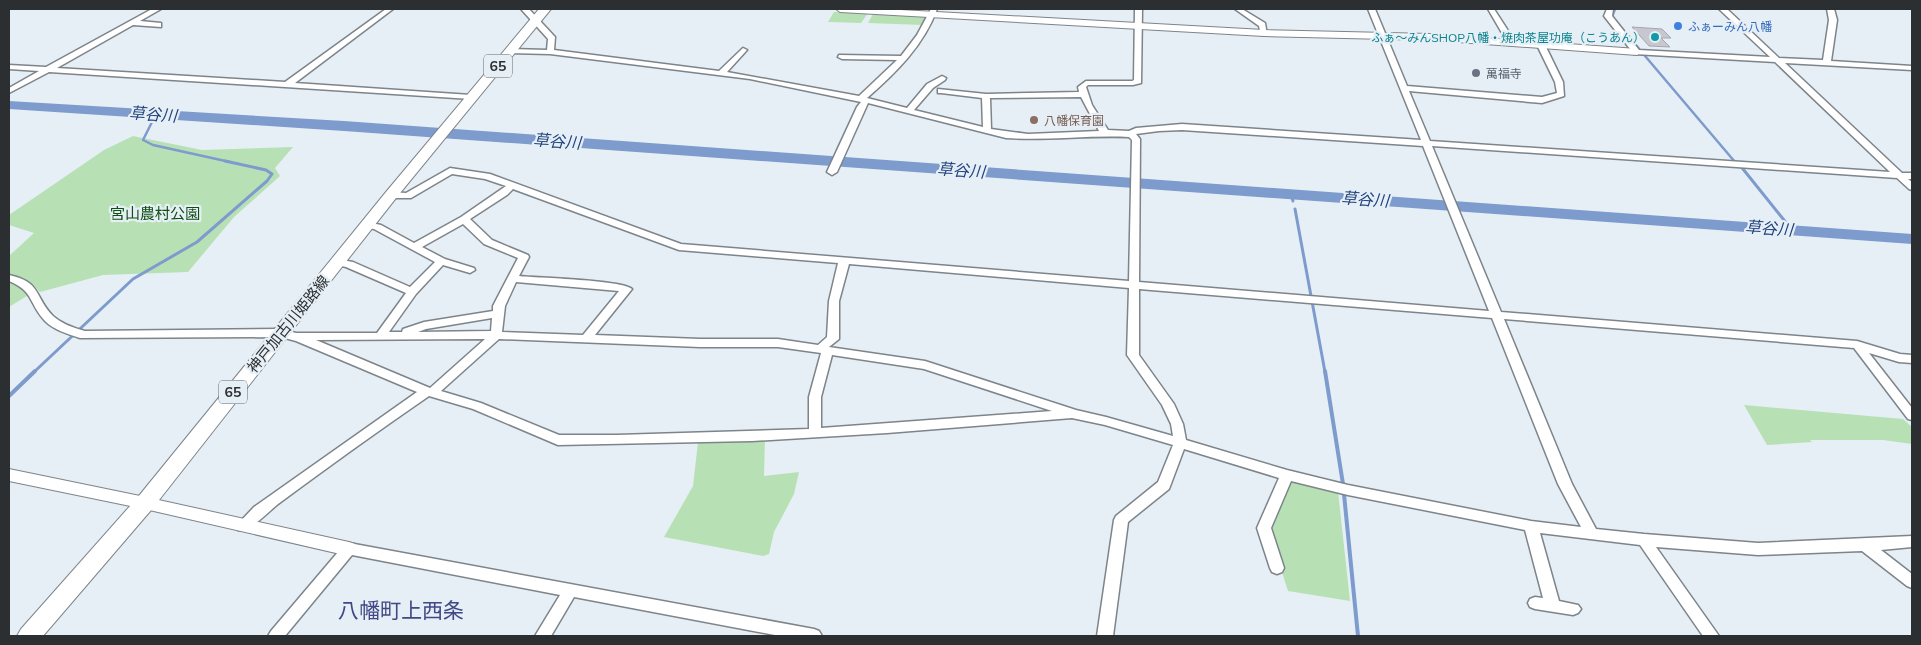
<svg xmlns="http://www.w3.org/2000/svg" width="1921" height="645" viewBox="0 0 1921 645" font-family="Mulish,'Noto Sans JP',sans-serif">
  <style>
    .green { fill: #b7e1b5 }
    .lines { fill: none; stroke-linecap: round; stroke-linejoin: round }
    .stream-far2 { stroke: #7e9bcd; stroke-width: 2.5 }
    .stream-far1 { stroke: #7e9bcd; stroke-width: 3 }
    .stream { stroke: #7e9bcd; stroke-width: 4 }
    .river { fill: #7e9bcd; fill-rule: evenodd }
    .building { fill: #c7c7d0; stroke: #a6a6af }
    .minor-casing { stroke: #7d848a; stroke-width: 3 }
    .tertiary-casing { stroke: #7d848a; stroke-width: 2 }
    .primary-casing { stroke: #7d848a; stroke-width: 2 }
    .minor { fill: #fff; fill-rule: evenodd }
    .tertiary { fill: #fff; fill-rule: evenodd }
    .primary { fill: #fff; fill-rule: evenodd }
    .shop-dot { fill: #3f7fe0; stroke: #e6eff5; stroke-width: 2 }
    .culture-dot { fill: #0f9aa8; stroke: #e6eff5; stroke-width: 2 }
    .worship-dot { fill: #6b7280; stroke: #e6eff5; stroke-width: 2 }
    .education-dot { fill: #8d6e63; stroke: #e6eff5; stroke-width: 2 }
    .labels { text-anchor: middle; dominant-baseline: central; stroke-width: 4.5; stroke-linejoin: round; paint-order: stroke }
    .far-shop-label { font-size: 12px; fill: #366cbe; stroke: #e6eff5; text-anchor: start }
    .far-culture-label { font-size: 12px; fill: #0d838f; stroke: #e6eff5; text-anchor: end }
    .far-worship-label { font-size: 12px; fill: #5b616d; stroke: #e6eff5; text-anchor: start }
    .far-education-label { font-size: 12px; fill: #785e54; stroke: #e6eff5; text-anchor: start }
    .shield { fill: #e6eff5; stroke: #64696c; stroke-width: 1 }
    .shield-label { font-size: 14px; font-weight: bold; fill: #2c2f32 }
    .park-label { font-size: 15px; fill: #0f4f12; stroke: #e6eff5 }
    .street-label { font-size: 15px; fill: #2c2f32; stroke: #e6eff5 }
    .water-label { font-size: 16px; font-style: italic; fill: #1f417e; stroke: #e6eff5 }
    .near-quarter-label { font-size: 21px; fill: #404985; stroke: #e6eff5 }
  </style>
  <rect width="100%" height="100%" fill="#e6eff5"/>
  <g class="green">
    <polygon points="834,12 868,13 861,23 828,22"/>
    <polygon points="873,14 927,17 923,25 868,23"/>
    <path d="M 133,136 L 202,150 L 293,147 L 275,168 L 280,176 L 234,217 L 188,272 L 103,275 L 40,292 C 29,280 25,278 9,279 L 9,256 L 34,233 L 9,225 L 9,215 L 104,150 Z"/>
    <polygon points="9,283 18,286 30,294 9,307"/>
    <polygon points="1744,405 1903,419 1912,427 1912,444 1883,440 1810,440 1812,442 1767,445"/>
    <polygon points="765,438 764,476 799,472 794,494 774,532 769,554 763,556 664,537 693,486 698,442"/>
    <polygon points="1294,481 1338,491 1350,601 1288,591 1268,528 1288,483"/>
  </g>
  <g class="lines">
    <g class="stream-far2">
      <polyline points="1615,9 1612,17 1735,162"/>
      <polyline points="156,114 143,140 153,145 230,162"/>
    </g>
    <g class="stream-far1">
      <polyline points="1734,161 1743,169 1792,230"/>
      <polyline points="1291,194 1293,201"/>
      <polyline points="1295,209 1325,372"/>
      <polyline points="34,372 133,279 197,242 267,181 272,174 266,170 225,161"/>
    </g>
    <g class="stream">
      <polyline points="1325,371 1343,484 1358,636"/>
      <polyline points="9,396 35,371"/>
    </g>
    <polygon class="river" points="9,101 344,121 1912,234 1912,244 344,131 9,109"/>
  </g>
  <polygon class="building" points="1632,27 1662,29 1671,38 1661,38 1670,47 1649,46"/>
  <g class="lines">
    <g class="minor-casing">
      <g id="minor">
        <polygon points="152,9 161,9 140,21 161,23 161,27 133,25 57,68 285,82 386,9 393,9 295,83 471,95 475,97 471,99 49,72 9,93 9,88 39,71 9,69 9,65 46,67"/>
        <path d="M 521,9 L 529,9 L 555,37 L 554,50 L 719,71 L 743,48 L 747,50 L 727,72 L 859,96 L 897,60 L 842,59 L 838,57 L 839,55 L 901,56 L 917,35 L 931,9 L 937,9 C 924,45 896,73 867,98 L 907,108 L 927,84 L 942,76 L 946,78 L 945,80 L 933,88 L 914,110 L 983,127 L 982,98 L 941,93 L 938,93 L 938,89 L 986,94 L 1079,92 L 1078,87 L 1086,81 L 1132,81 L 1134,80 L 1135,9 L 1142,9 L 1141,83 L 1133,85 L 1088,85 L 1086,87 L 1092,105 L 1108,130 L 1129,131 L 1136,128 L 1182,124 L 1421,140 L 1368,9 L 1375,9 L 1407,86 L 1542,97 L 1557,93 L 1555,82 L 1537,45 L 1541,43 L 1545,45 L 1563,82 L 1564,96 L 1542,103 L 1409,91 L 1430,141 L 1890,172 L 1775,62 L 1634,54 L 1604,16 L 1607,9 L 1613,9 L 1612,16 L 1639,50 L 1770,57 L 1719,9 L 1727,9 L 1779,58 L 1823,60 L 1829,20 L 1827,9 L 1834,9 L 1837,20 L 1831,61 L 1912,66 L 1912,70 L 1785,63 L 1902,173 L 1912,173 L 1912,179 L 1908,179 L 1912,182 L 1912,190 L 1909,189 L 1897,178 L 1432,146 L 1501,312 L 1857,341 L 1900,354 L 1912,355 L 1912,363 L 1899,362 L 1869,353 L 1912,408 L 1912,420 L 1908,419 L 1854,348 L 1504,319 L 1572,484 L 1596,529 L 1644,534 L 1758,543 L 1912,536 L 1912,547 L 1881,550 L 1912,574 L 1912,588 L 1907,586 L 1862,551 L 1758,555 L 1656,547 L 1719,636 L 1703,636 L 1640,545 L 1540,533 L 1559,601 L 1578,605 L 1581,609 L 1578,613 L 1573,615 L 1535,609 L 1530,607 L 1528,603 L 1530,599 L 1535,597 L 1543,598 L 1525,530 L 1348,495 L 1291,481 L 1271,528 L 1284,568 L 1282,572 L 1277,574 L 1272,572 L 1270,568 L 1257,528 L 1279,478 L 1184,449 L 1169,489 L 1128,522 L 1113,636 L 1097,636 L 1114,520 L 1116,516 L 1158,482 L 1173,445 L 1105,425 L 1072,418 L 887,433 L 752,441 L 558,445 L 473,409 L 429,396 C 378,431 328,467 278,504 C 269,511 249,533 238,530 L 236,526 L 254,507 L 417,392 L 296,341 L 281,337 L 80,338 C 68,334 54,330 45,321 C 29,304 34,291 9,281 L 9,275 C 42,282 34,297 53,316 C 62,324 74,328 85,331 L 281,329 L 296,333 L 377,333 L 406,293 L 346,267 L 333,264 L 332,262 L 337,259 L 353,262 L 410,287 L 435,262 L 374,229 L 363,227 L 362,225 L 367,222 L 381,225 L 414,243 L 461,217 L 506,186 L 485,179 L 452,174 L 411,198 L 391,198 L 386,195 L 391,192 L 406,193 L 450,168 L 490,174 L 681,244 L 1129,281 L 1132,140 L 1129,137 C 1088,135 1047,141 1006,138 L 868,103 L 837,172 L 832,175 L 827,172 L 857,107 L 861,102 L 750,79 L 550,54 L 508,53 L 507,51 L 511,49 L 547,50 L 548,39 ZM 1081,97 L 1099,131 L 1028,134 L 991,129 L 990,98 ZM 1182,130 L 1423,146 L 1489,311 L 1139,282 L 1140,139 L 1136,134 L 1159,131 ZM 513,189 L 679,250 L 838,263 L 829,301 L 827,337 L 818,345 L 778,339 L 700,339 L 595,335 L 632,289 C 623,280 538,278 519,276 L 529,257 L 528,255 L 492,240 L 470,219 L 507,195 ZM 463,224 L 484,244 L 518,258 L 493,306 L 493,311 L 424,322 L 403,329 L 402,332 L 389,332 L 416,294 L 443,265 L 470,273 L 475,270 L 474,268 L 445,259 L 422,247 ZM 849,264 L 1129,288 L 1127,355 L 1162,405 L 1171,424 L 1173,436 L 1106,417 L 1076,410 L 925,361 L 829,347 L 839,339 L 839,301 ZM 516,282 L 619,291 L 583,335 L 502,332 L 505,306 ZM 1139,289 L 1492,318 L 1558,484 L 1581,527 L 1531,521 L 1348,485 L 1287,470 L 1186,440 L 1183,424 L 1174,404 L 1139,355 ZM 492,318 L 491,331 L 418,332 L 426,329 ZM 485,339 L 430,388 L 316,340 ZM 499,339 L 700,347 L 778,347 L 821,353 L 809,397 L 809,429 L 617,435 L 559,435 L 481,403 L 441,391 ZM 832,355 L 924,369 L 1052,411 L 821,428 L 821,397 Z"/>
        <polygon points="1235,9 1242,9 1265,23 1267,35 1261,35 1259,26"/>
        <polygon points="1488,9 1494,9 1516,43 1515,45 1509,45"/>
        <polygon points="349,543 814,629 819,631 822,636 780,636 574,597 551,636 535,636 560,595 352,555 285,636 268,636 271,631 344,545"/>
      </g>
    </g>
    <g class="tertiary-casing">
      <g id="tertiary">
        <polygon points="836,9 882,9 1264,30 1430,34 1637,49 1642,52 1637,55 1430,40 1264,36 840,12"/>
        <polygon points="9,469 145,497 349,542 355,544 358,549 355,554 349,556 145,509 9,481"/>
      </g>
    </g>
    <g class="primary-casing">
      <polygon id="primary" points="539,9 551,9 396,198 152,509 43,636 17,636 21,629 138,497 386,192"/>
    </g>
    <use href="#minor" class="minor"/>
    <use href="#tertiary" class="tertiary"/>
    <use href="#primary" class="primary"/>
  </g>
  <circle class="shop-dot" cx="1678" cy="26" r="5"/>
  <circle class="culture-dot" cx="1655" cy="37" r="5"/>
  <circle class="worship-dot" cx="1476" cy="73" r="5"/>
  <circle class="education-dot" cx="1034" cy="120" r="5"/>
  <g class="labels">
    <g class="far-shop-label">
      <text x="1688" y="26">ふぁーみん八幡</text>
    </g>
    <g class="far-culture-label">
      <text x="1645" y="37">ふぁ～みんSHOP八幡・焼肉茶屋功庵（こうあん）</text>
    </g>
    <g class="far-worship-label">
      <text x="1486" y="73">萬福寺</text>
    </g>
    <g class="far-education-label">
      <text x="1044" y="120">八幡保育園</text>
    </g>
    <g class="shield">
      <rect x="484" y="54.5" width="28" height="23" rx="4"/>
      <rect x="219" y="380.5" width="28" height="23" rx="4"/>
    </g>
    <g class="shield-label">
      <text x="498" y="66">65</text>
      <text x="233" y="392">65</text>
    </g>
    <g class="park-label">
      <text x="155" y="213">宮山農村公園</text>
    </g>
    <g class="street-label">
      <text transform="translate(288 324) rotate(-51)">神戸加古川姫路線</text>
    </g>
    <g class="water-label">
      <text transform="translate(153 114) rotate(4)">草谷川</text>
      <text transform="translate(557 141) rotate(4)">草谷川</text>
      <text transform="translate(961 170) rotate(4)">草谷川</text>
      <text transform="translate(1365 199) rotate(4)">草谷川</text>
      <text transform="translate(1769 228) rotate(4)">草谷川</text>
    </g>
    <g class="near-quarter-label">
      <text x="401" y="610">八幡町上西条</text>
    </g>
  </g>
  <rect width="1921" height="645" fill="none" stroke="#2c2f32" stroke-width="20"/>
</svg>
